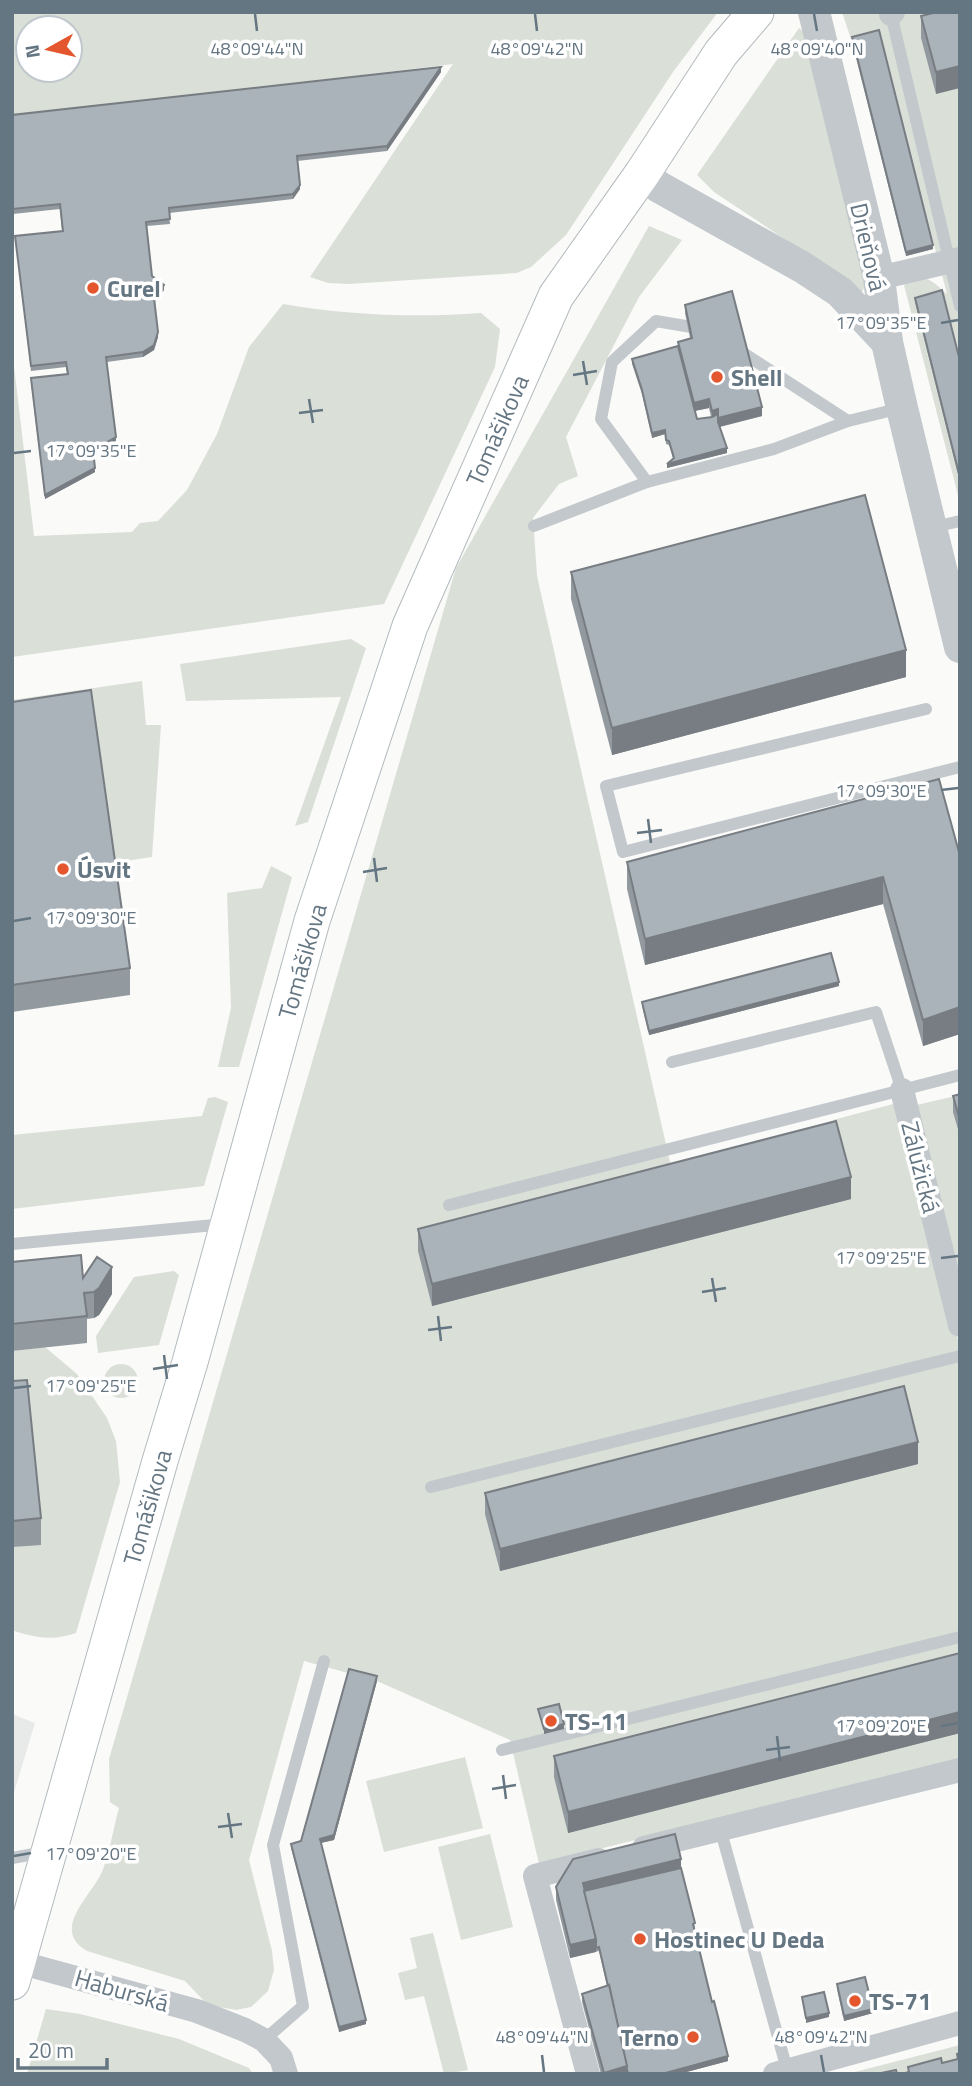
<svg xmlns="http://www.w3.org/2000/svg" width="972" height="2086" viewBox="0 0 972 2086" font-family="'Titillium Web',sans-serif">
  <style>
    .built { fill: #e8e9e9 }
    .green { fill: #dadfd7; fill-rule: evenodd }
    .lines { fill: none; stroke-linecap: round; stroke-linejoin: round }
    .secondary-casing { stroke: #b3babf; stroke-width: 37 }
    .service { stroke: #c3c8cc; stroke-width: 12 }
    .minor { stroke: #c3c8cc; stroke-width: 24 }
    .tertiary { stroke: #c3c8cc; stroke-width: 32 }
    .secondary { stroke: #fff; stroke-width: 35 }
    .wall { fill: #929a9f; fill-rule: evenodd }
    .shaded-wall { fill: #777d82 }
    .building { fill: #aab3b9; stroke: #777d82; stroke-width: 2 }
    .ticks { fill: none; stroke: #657683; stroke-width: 2.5 }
    .poi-dot { fill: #e4572e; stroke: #fff; stroke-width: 2.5 }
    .labels { text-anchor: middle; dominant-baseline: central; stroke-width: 7; stroke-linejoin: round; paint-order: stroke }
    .street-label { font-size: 24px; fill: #657683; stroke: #fff }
    .poi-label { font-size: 24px; font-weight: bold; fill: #657683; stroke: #fff; text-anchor: start }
    .ticks-label { font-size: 18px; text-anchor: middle; fill: #657683; stroke: #fff; stroke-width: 7; stroke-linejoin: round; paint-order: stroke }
  </style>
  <rect width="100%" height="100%" fill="#fafaf8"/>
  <polygon class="built" points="12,1714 35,1723 12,1799"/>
  <g class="green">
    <path d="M 12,12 L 718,12 L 673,72 L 566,235 L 531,267 L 517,273 L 349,284 L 328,283 L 310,277 L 453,64 L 12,118 ZM 28,28 L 70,28 L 70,70 L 28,70 Z"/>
    <path d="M 842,12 L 960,12 L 960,503 L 904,285 C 925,271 932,281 947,294 L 879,35 L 852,42 Z"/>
    <polygon points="799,28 806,34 868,280 861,294 798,248 714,192 697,175"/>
    <path d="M 649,226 L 682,240 L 639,297 L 566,437 L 578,476 L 559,484 L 533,518 L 537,576 L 675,1184 L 432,1306 L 850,1199 L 833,1120 L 897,1103 L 960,1348 L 960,1759 L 539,1864 L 510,1740 L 377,1681 L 304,1661 L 249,1860 L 272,1951 L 274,1970 L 268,1991 L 251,2007 L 236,2010 L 219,2007 L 207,2004 L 185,1981 L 87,1951 C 50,1930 91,1896 102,1872 C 110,1852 113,1829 119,1808 L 110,1802 L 109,1759 L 456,568 Z"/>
    <path d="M 283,304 C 347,315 415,318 481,313 L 500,329 L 495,367 L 384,604 L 12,657 L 12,349 L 34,536 L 132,532 L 140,523 L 158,521 L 187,490 L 217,434 L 249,347 Z"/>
    <polygon points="351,639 366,648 308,822 295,826 341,697 186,701 180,664"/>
    <polygon points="142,681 146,725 161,725 152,857 112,863 12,728 12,700"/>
    <polygon points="271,866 292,877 239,1067 218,1067 231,1008 227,893 262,888"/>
    <polygon points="960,1095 960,1303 912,1106"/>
    <polygon points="215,1097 228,1102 204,1186 12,1209 12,1135 202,1116 208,1098"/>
    <polygon points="174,1271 179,1275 159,1345 98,1353 96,1336 134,1277"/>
    <path d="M 45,1347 L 77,1374 L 107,1418 L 116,1441 L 120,1482 L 76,1633 C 54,1641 34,1638 12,1630 L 13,1547 L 41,1544 L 12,1403 L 12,1351 Z"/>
    <circle cx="121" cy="1381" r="17"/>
    <polygon points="465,1757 483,1828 384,1852 366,1781"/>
    <polygon points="490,1834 513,1927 461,1940 438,1847"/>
    <polygon points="433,1933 468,2070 444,2074 424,1996 405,2000 398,1973 417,1968 410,1938"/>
    <polygon points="46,2009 80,2014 179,2039 249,2068 253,2074 27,2074"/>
    <polygon points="960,2045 960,2074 847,2074"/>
  </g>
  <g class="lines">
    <g class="secondary-casing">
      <polyline id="secondary" points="12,1982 160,1461 190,1362 312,921 410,626 556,296 642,174 721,53 756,12"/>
    </g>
    <g class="service">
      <polyline points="891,14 960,306"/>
      <polyline points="737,349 848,421"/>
      <polyline points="647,482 601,419 612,362 656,321 703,329"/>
      <polyline points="534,526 647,482 774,449 848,421 901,408"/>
      <polyline points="930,528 960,521"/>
      <polyline points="926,709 606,786 623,852 960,767"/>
      <polyline points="672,1062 876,1012 902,1090 960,1075"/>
      <polyline points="449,1205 902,1090"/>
      <polyline points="12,1244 225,1224"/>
      <polyline points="431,1487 960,1356"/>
      <polyline points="502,1750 960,1637"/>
      <polyline points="720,1828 788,2073"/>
      <polyline points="12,1858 45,1852"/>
      <polyline points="264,2040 303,2006 273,1845 324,1661"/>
    </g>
    <g class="minor">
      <polyline points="891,14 893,12"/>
      <polyline points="879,278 960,259"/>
      <polyline points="902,1090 960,1325"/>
      <polyline points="644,1848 960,1770"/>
      <polyline points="18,1962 197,2011 245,2030 264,2040 281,2058 286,2074"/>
      <polyline points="588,2074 535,1876 599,1860"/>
      <polyline points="775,2074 960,2023"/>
    </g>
    <g class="tertiary">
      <polyline points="814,12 879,278 887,342 902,408 960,647"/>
      <polyline points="642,174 659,187 802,267 840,292 887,342"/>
    </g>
    <use href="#secondary" class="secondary"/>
  </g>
  <g class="wall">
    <polygon points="937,12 936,94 921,38 921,16"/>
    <polygon points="852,37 933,249 906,256 852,42"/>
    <polygon points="441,72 387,151 297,161 300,189 293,199 169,213 170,224 147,226 152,276 164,290 155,302 158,337 154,350 143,357 107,362 116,441 94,454 95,472 45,499 31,383 67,374 66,367 31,371 15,236 62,231 60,209 13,214 12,115"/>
    <polygon points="915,298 960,361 960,482 915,302"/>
    <path d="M 685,305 L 762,416 L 720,427 L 727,453 L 667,468 L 673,458 L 669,445 L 666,444 L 665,434 L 652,438 L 642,394 L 632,364 L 632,359 L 678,346 L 678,342 L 690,338 L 685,313 ZM 709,408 L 711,417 L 697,419 L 695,411 Z"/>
    <polygon points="571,572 906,677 612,755 571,599"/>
    <polygon points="12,702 130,968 130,995 12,1012"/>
    <polygon points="960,856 960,1034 923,1046 883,904 645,965 627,889 627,862"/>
    <polygon points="839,986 649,1035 642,1006 642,1002"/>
    <polygon points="960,1094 960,1136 953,1112 953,1096"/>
    <polygon points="851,1199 432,1306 418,1251 418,1229"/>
    <polygon points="12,1262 83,1278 112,1294 99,1315 94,1318 87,1319 87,1343 12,1351"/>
    <polygon points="12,1377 41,1518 41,1545 13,1547 12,1552"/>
    <polygon points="918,1464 500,1571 485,1514 485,1493"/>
    <polygon points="960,1653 960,1733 568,1833 554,1777 554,1756"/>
    <polygon points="377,1681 334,1840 321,1843 366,2024 339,2032 291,1848 291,1844 301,1841"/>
    <polygon points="681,1868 695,1928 694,1928 712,2002 728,2061 679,2074 601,2074 582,2002 582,1994 607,1986 599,1951 570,1958 556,1900 556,1887"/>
    <polygon points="837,1984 873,2013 844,2021 837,1989"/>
  </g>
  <g class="shaded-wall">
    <polygon points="960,66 960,88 936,94 936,72"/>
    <polygon points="441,67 441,72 387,151 387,146"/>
    <polygon points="300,185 300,189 293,199 293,194"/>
    <polygon points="933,245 933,249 906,256 906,252"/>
    <polygon points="164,285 164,290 154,302 154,298"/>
    <polygon points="158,332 158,337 154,350 143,357 143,352"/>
    <polygon points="709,399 709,408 694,411 694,403"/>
    <polygon points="762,407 762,416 718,427 718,418"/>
    <polygon points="718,409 718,418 712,420 712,411"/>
    <polygon points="665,430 665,434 652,438 652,433"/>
    <polygon points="116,437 116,441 93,455 93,450"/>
    <polygon points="727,448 727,453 667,468 667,464"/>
    <polygon points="95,468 95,472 45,499 45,495"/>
    <polygon points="906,650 906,677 612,755 612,728"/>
    <polygon points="883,877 883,904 645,965 645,939"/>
    <polygon points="839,982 839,986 649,1035 649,1031"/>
    <polygon points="960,1007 960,1034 923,1046 923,1020"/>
    <polygon points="851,1177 851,1199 432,1306 432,1284"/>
    <polygon points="112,1267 112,1294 99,1315 94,1318 94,1292"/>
    <polygon points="918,1442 918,1464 500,1571 500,1549"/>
    <polygon points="13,1521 13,1547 12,1552 12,1525"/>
    <polygon points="377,1676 377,1681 334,1840 320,1843 320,1839"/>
    <polygon points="960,1712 960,1733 568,1833 568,1812"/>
    <polygon points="564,1724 564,1729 544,1734 544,1729"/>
    <polygon points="681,1859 681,1872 584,1896 583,1883"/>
    <polygon points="596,1939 596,1952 570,1958 570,1945"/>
    <polygon points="873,2009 873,2013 844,2021 844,2016"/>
    <polygon points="829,2013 829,2017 806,2023 806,2018"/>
    <polygon points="366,2020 366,2024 339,2032 339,2027"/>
    <polygon points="728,2056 728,2061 679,2074 662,2074"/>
    <polygon points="627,2066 627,2074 604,2074 604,2073"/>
  </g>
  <g class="building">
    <polygon points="937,12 960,12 960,66 936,72 921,16"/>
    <polygon points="879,30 933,245 906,252 852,37"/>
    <polygon points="441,67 387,146 297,156 300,185 293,194 169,208 170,219 146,222 152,276 164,285 154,298 158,332 154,345 143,352 106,357 116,437 93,450 95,468 45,495 31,378 68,374 66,362 31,366 15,236 63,231 60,204 13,209 12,115"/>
    <polygon points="942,290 960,361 960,478 915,298"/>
    <polygon points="732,291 762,407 718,418 718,409 712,411 709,399 694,403 678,342 692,338 685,305"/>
    <polygon points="678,346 697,419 712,417 718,414 718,422 727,448 667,464 674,458 669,441 666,440 665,430 652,433 642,390 632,359"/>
    <polygon points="865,495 906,650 612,728 571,572"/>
    <polygon points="91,690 130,968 12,985 12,702"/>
    <polygon points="939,779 960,856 960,1007 923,1020 883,877 645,939 627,862"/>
    <polygon points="831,953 839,982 649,1031 642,1002"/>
    <polygon points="960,1094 960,1120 953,1096"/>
    <polygon points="836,1121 851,1177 432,1284 418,1229"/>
    <polygon points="81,1255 83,1278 97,1257 112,1267 99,1288 94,1292 84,1293 87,1316 12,1324 12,1262"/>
    <polygon points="12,1377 13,1381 27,1380 41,1518 13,1521 12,1525"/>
    <polygon points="904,1386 918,1442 500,1549 485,1493"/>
    <polygon points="960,1653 960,1712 568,1812 554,1756"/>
    <polygon points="349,1669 377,1676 334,1835 320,1839 366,2020 339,2027 291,1844 301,1841"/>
    <polygon points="559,1704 564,1724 544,1729 538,1709"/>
    <polygon points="675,1834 681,1859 583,1883 596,1939 570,1945 556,1887 573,1859"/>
    <polygon points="681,1868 695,1923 693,1924 712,2002 714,2001 728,2056 662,2074 628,2074 609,1985 608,1986 599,1947 596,1948 596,1939 584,1891"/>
    <polygon points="865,1977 873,2009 844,2016 837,1984"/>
    <polygon points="609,1985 627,2066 604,2073 582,1994"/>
    <polygon points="824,1992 829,2013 806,2018 802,1997"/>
    <polygon points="960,2053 960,2074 901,2074 909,2072 908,2067 941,2058 942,2063 958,2059 957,2054"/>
    <polygon points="896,2070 897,2074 881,2074 881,2073"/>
  </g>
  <path class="ticks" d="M 255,14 L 257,31M 535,14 L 537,31M 814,14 L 817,31M 941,323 L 958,320M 583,361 L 587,385M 573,375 L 597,371M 309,399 L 313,423M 299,413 L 323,410M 14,453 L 31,451M 941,790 L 958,788M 648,819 L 651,843M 637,833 L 662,830M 374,858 L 377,882M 363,872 L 387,868M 14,921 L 31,918M 941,1258 L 958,1256M 712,1278 L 716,1302M 702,1292 L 726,1288M 438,1316 L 441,1341M 428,1330 L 452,1327M 164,1355 L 167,1379M 153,1369 L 178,1365M 14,1388 L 31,1386M 941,1726 L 958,1723M 777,1736 L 780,1761M 766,1750 L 790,1747M 503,1775 L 506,1799M 492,1789 L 516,1785M 228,1813 L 232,1838M 218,1827 L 242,1824M 14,1856 L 31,1853M 542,2055 L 544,2072M 821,2055 L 824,2072"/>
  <g class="poi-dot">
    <circle cx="93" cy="288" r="7"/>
    <circle cx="717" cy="377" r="7"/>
    <circle cx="63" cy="869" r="7"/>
    <circle cx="551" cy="1721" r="7"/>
    <circle cx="640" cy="1939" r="7"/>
    <circle cx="855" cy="2001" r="7"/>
    <circle cx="693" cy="2037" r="7"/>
  </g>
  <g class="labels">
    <g class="street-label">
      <text transform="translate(869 247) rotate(77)">Drieňová</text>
      <text transform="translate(497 430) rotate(-66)">Tomášikova</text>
      <text transform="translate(302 961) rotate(-74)">Tomášikova</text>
      <text transform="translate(921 1167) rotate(76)">Zálužická</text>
      <text transform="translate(147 1507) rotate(-74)">Tomášikova</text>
      <text transform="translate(122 1990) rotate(16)">Haburská</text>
    </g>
    <g class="poi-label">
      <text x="107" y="288">Curel</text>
      <text x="731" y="377">Shell</text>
      <text x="77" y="869">Úsvit</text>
      <text x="565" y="1721">TS-11</text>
      <text x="654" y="1939">Hostinec U Deda</text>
      <text x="869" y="2001">TS-71</text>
      <text x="679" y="2037" text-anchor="end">Terno</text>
    </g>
  </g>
  <g class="ticks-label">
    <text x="257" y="55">48°09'44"N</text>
    <text x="537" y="55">48°09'42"N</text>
    <text x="817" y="55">48°09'40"N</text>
    <text x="881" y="329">17°09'35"E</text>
    <text x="91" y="457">17°09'35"E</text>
    <text x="881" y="797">17°09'30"E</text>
    <text x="91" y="924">17°09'30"E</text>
    <text x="881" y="1264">17°09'25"E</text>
    <text x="91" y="1392">17°09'25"E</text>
    <text x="881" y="1732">17°09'20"E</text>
    <text x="91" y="1860">17°09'20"E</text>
    <text x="542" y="2043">48°09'44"N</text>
    <text x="821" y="2043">48°09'42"N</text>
  </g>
  <rect width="972" height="2086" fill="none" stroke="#657683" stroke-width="28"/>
  <g transform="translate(49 49) rotate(262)"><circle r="33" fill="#ffffff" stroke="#c1c8cd" stroke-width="2"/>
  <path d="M0-5L12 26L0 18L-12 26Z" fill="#e4572e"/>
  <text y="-10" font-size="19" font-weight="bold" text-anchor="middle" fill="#657683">N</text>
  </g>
  <path d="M18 2058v10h89v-10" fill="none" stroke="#657683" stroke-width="3.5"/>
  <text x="28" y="2058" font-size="21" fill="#657683" stroke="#ffffff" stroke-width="5" paint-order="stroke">20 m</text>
</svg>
